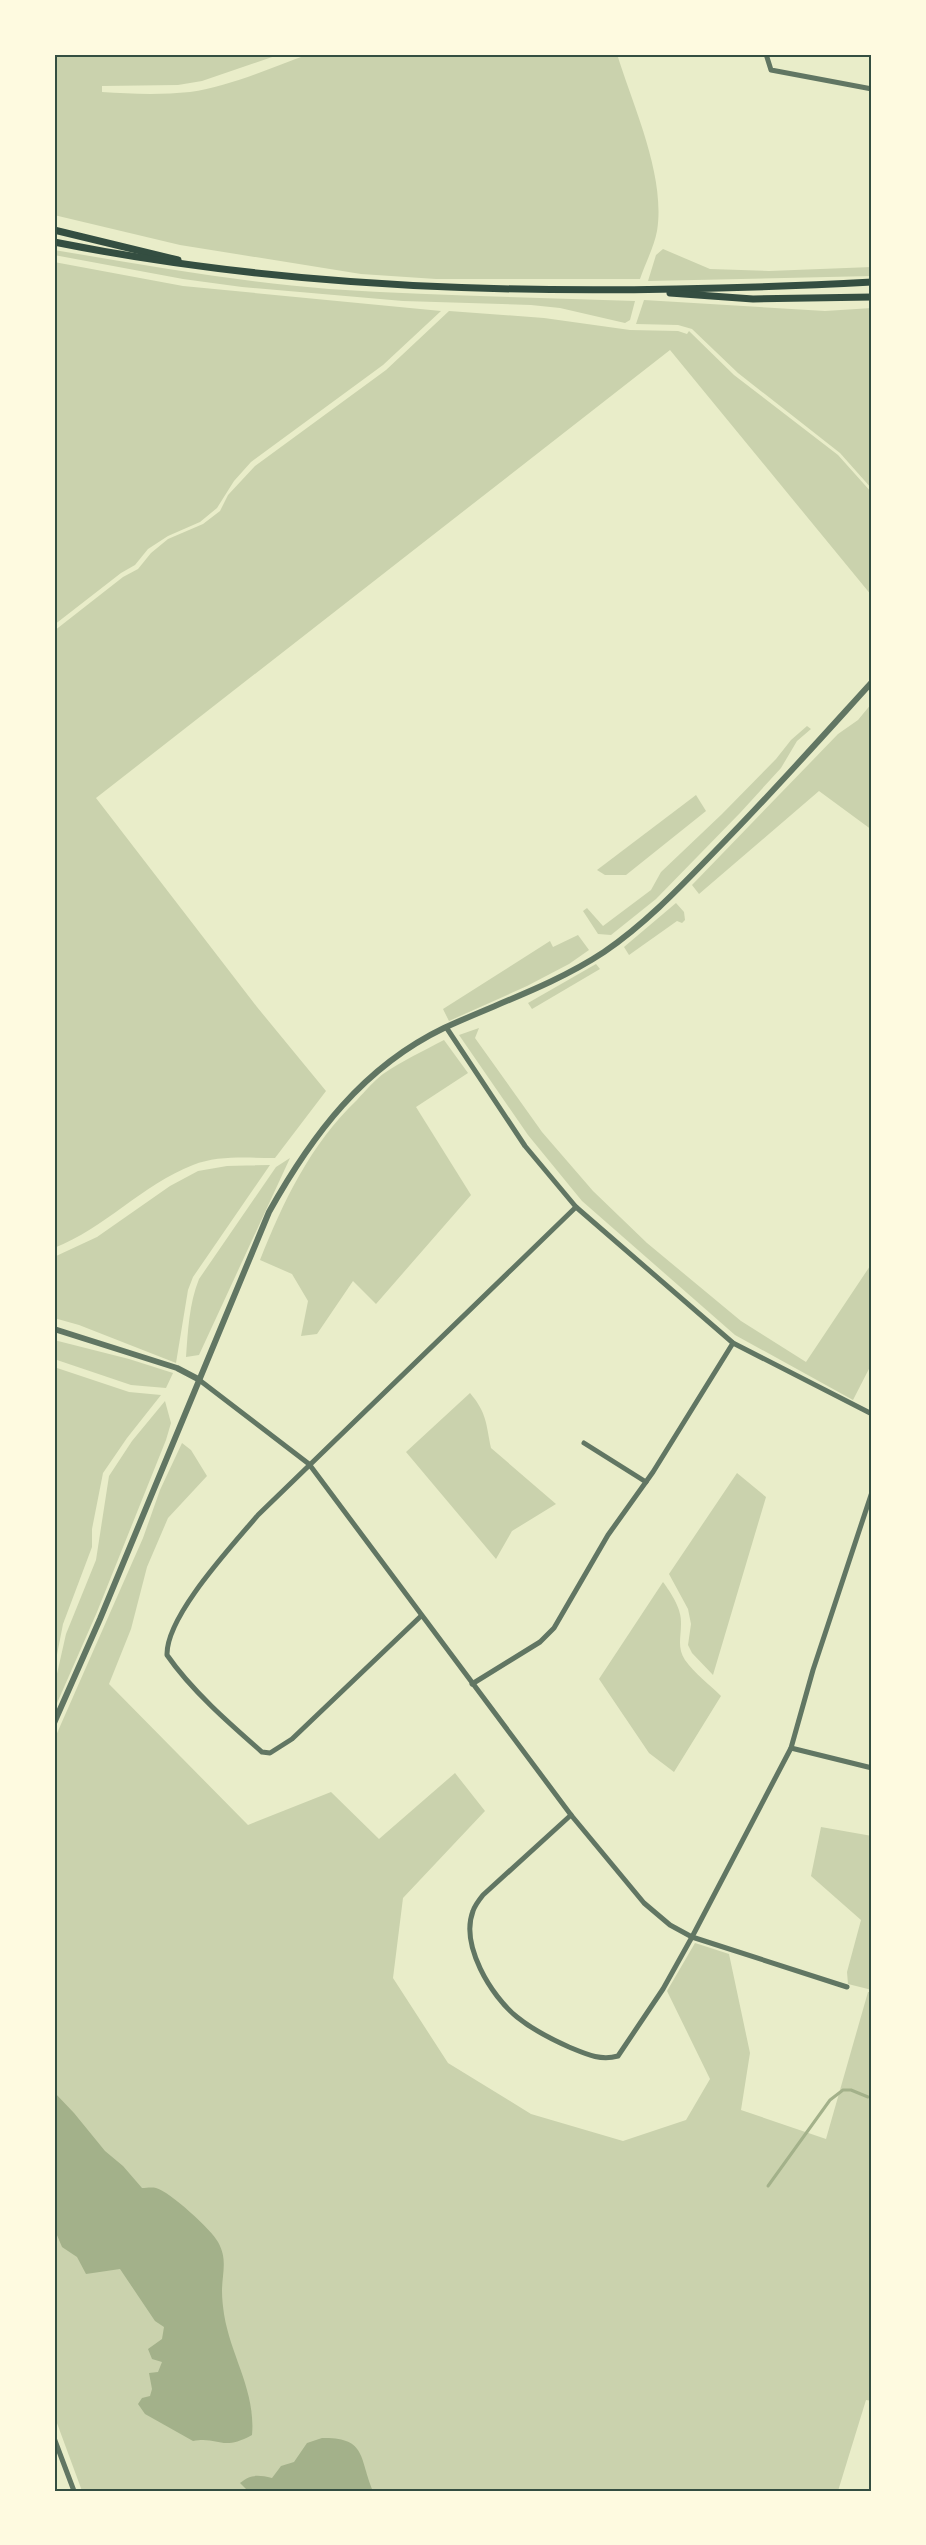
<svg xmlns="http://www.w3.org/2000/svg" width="926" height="2545" viewBox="0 0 926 2545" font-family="Cabin,sans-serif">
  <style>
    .green { fill: #cad2ad }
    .water { fill: #a3b18a }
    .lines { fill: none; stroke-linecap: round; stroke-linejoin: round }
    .stream { stroke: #a3b18a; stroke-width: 3 }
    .minor { stroke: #617663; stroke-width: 5 }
    .tertiary { stroke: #617663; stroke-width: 6 }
    .secondary { stroke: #344e41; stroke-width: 7 }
    .neatline { fill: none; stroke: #344e41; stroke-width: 2 }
  </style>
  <rect width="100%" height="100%" fill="#e9edc9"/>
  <g class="green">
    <path d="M 54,54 L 281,54 L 202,81 L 178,85 L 102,86 L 102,92 C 131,94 161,95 190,92 C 230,86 271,68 309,54 L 617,54 C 633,106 666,176 657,231 C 654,247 645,264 640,279 L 436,279 L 361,274 L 180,245 L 54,215 Z"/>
    <polygon points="663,249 710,269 769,271 872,267 872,276 648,281 656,255"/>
    <path d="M 54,250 C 145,265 237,282 329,289 C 431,296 533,297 635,301 L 630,320 L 625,323 L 560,308 L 531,305 L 403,301 L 242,287 L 183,279 L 54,255 Z"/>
    <polygon points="54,262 183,286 441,311 383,365 251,462 234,481 217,508 200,522 168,536 148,549 135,565 121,573 54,625"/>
    <polygon points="644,300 825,311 872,308 872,489 840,453 738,373 692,329 678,325 636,324"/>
    <path d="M 449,311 L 544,318 L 630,330 L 678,331 L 687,334 L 689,331 L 734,375 L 838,455 L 872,493 L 872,596 L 670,350 L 96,798 L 257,1007 L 326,1091 L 275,1158 C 249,1158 218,1155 193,1165 C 142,1185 105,1228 54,1248 L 54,631 L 123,577 L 138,569 L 151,553 L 168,539 L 203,524 L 220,511 L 228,495 L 255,466 L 386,370 Z"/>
    <polygon points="872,703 872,830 819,791 699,894 692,885 838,734 858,720"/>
    <polygon points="807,726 811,729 797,741 781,768 740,813 656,899 611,935 598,934 583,911 587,908 603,926 651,890 661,872 722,814 776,759 791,740"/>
    <polygon points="696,795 706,811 626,875 605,875 597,870"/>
    <polygon points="676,903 684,912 685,920 682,923 677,921 629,955 624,947"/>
    <polygon points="578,935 589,950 569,964 527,986 449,1021 443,1009 550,941 553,947"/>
    <polygon points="596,964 600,969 532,1009 528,1003"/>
    <polygon points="479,1028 475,1038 542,1132 593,1191 647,1243 741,1321 806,1362 872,1263 872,1363 853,1400 735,1335 582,1201 528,1135 459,1035"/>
    <path d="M 444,1040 L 468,1073 L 416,1107 L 471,1195 L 376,1304 L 353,1281 L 317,1334 L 301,1336 L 308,1301 L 292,1274 L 260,1260 C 284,1200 310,1145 357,1100 C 365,1091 374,1081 383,1074 C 402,1061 423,1051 444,1040 Z"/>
    <path d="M 290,1158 L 199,1355 L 186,1357 C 188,1331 189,1304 199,1279 L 276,1167 Z"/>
    <polygon points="270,1165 193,1277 188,1290 176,1363 79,1325 54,1318 54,1257 97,1237 170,1186 198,1171 227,1166"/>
    <polygon points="54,1340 129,1359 173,1373 166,1388 131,1385 54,1359"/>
    <polygon points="54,1367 129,1392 161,1395 127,1438 103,1473 92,1529 92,1547 63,1624 54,1670"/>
    <path d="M 470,1393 C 487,1413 486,1424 491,1448 L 556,1504 L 512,1531 L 496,1559 L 406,1452 Z"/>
    <polygon points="165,1401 171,1423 166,1440 97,1612 54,1710 54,1687 66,1634 96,1560 109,1476 132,1441"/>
    <polygon points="182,1443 191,1450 207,1476 168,1518 147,1567 131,1629 109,1684 248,1825 331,1792 379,1839 455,1773 485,1811 403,1898 393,1978 448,2063 531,2114 623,2141 686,2120 710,2079 667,1991 695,1943 729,1954 750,2053 741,2110 826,2139 868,1992 872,1992 872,2401 866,2400 838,2491 82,2491 54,2415 54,1740 143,1538 160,1490"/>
    <polygon points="737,1473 766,1497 713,1675 692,1653 688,1645 691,1624 688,1609 669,1574"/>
    <path d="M 663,1582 C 671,1593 682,1609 681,1624 C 681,1637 677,1648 685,1660 C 694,1673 710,1685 721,1696 L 674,1772 L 649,1753 L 599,1679 Z"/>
    <polygon points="821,1827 872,1836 872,1990 848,1984 847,1972 861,1920 811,1876"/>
  </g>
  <g class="water">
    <path d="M 54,2092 L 74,2113 L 105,2151 L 123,2166 L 142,2188 C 146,2188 152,2187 156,2188 C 169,2191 212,2230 218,2242 C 228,2260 222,2273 222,2291 C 222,2299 223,2307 224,2314 C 231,2357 256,2391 252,2435 C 221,2452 219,2436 193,2441 L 145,2414 L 138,2404 L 142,2398 L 150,2396 L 152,2389 L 149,2373 L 158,2372 L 162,2362 L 152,2359 L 148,2349 L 162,2339 L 164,2327 L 155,2321 L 120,2269 L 86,2274 L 77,2257 L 62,2247 L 54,2228 Z"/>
    <path d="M 322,2438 C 367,2437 359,2458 373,2491 L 248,2491 L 240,2483 C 251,2474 258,2475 272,2478 L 281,2466 L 294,2462 L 307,2443 Z"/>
  </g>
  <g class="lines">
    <polyline class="stream" points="768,2186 830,2100 843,2090 851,2090 868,2097"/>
    <g class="minor">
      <polyline points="766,54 771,70 872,89"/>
      <polyline points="446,1027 525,1146 576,1207 733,1343 872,1414"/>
      <polyline points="198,1379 309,1464 571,1815 644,1903 670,1925 692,1937 847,1987"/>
      <polyline points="584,1443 646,1482"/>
      <path d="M 421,1616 L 292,1739 L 270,1753 L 262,1752 C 230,1724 191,1690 167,1655 C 166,1616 232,1546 258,1515 L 576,1207"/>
      <polyline points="472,1684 540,1642 554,1628 608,1535 653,1472 733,1343"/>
      <polyline points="791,1748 872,1768"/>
      <path d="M 571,1815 L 483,1895 C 479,1900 475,1905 473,1911 C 460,1945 491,1996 517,2017 C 533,2030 551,2039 569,2047 C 586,2054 600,2061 618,2056 L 663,1989 L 692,1937 L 791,1748 L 813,1670 L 872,1492"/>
      <polyline points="54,2438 74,2491"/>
    </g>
    <g class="tertiary">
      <polyline points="54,1329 177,1368 198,1379"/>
      <path d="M 54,1723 L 100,1619 L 269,1212 C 312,1135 363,1067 444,1028 C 498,1003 554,985 604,952 C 648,922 684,883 721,845 C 773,792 822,737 872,682"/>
    </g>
    <g class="secondary">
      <polyline points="54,230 178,260"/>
      <path d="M 54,242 C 322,296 600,296 872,282"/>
      <polyline points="670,293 753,299 872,297"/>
    </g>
  </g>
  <rect width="926" height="2545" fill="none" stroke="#fefae0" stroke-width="111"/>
  <rect x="56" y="56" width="814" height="2434" class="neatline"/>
</svg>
